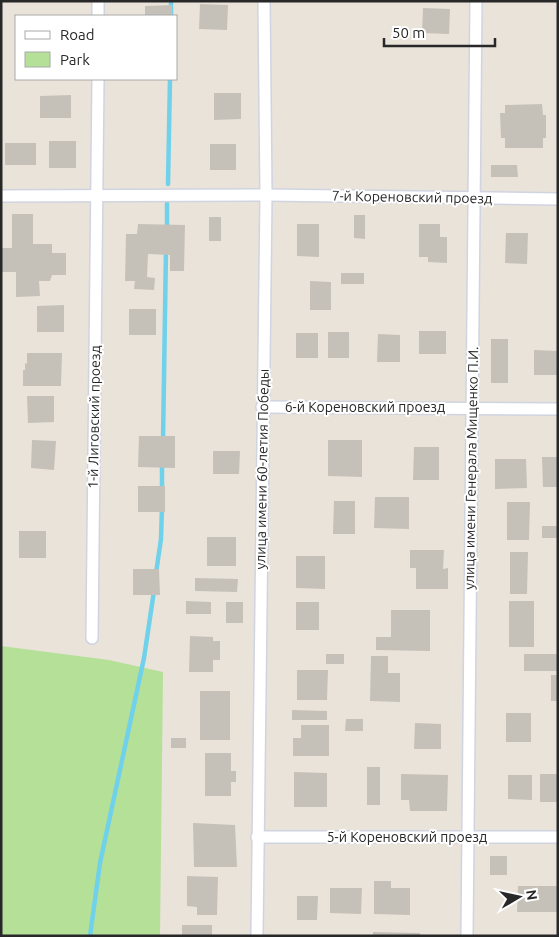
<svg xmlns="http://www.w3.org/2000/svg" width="559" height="937" viewBox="0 0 559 937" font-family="Ubuntu,sans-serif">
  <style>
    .green { fill: #b5e098 }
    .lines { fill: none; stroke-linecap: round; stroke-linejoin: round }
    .stream { stroke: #70d1ea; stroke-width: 4.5 }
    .building { fill: #c5c1b9 }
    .minor-casing { stroke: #d0d4e1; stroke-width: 14 }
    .minor { stroke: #fff; stroke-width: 11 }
    .labels { text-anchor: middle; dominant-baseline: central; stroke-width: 4; stroke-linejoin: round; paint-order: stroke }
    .street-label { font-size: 14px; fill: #282828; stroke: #fff }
  </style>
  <rect width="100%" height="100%" fill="#eae3da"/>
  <polygon class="green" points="1,646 109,660 163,672 160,936 1,936"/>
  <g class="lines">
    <g class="stream">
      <polyline points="171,16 171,1"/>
      <polyline points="168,184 170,79"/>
      <polyline points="167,229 167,203"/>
      <polyline points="163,441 166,249"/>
      <polyline points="162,491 162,464"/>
      <polyline points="156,573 161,539 162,506"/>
      <polyline points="90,936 100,863 144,658 154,591"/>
    </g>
  </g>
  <g class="building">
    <polygon points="200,4 228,5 227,30 199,29"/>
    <polygon points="172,5 172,16 145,16 145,6"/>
    <polygon points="423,8 450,9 449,34 422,33"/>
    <polygon points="214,93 241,93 241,119 214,120"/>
    <polygon points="71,95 71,118 40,118 40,96"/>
    <polygon points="542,104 543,115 546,115 546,138 543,138 543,148 505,148 505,138 501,138 500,113 505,113 505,105"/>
    <rect x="49" y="141" width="27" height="27"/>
    <rect x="5" y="143" width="31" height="22"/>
    <rect x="210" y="144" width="26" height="26"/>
    <polygon points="491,165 517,165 518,177 491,177"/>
    <polygon points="12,214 33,214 33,244 52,244 52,253 66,253 66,275 52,275 50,281 39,281 40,296 16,297 16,272 1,272 1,248 12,248"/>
    <polygon points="354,215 365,215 365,239 354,238"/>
    <rect x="209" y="217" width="12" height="24"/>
    <polygon points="138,224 185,225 184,271 170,271 170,255 148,254 147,277 155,278 154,290 134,289 135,281 125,281 126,234 137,234"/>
    <polygon points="297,224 319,224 319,257 297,256"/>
    <polygon points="419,224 440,224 440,237 447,237 447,263 428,262 428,257 419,257"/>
    <polygon points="506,233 528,233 527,264 505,263"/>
    <rect x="341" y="273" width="23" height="11"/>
    <polygon points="310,281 331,282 331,310 310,310"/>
    <polygon points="64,305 64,332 37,332 37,306"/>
    <rect x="129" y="309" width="27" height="26"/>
    <rect x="419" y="331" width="27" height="23"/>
    <rect x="328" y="332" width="21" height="26"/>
    <rect x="296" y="333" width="22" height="25"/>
    <polygon points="378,334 400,335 400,362 377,362"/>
    <rect x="491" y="339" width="17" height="44"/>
    <polygon points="534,350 558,351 558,375 534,375"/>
    <polygon points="27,353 62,353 61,386 23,386 23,370 25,370 25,363 27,364"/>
    <polygon points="27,396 54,396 54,422 28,423"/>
    <polygon points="139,436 175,436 175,468 138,467"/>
    <polygon points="32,440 56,441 54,470 31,468"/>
    <polygon points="328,440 362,440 362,477 328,476"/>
    <polygon points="414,447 439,447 439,480 413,480"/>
    <polygon points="213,451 240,451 239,474 213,474"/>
    <polygon points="542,457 558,457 558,487 543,487"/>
    <polygon points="495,459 526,459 527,488 495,489"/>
    <rect x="138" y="486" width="27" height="26"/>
    <polygon points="375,497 409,497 409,529 374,528"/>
    <polygon points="334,501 355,501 355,534 333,534"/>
    <polygon points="507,502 530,502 529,540 507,540"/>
    <rect x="542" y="526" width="16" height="12"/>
    <rect x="19" y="531" width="27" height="27"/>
    <rect x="207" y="537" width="29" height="29"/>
    <polygon points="410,550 444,550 443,569 448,568 448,589 416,589 416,568 410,568"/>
    <polygon points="510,552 528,552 527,594 510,594"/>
    <polygon points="296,556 325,556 325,589 296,588"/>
    <polygon points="133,569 159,569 160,595 133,595"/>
    <polygon points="195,578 238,579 237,592 195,591"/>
    <polygon points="186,601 211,602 211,614 186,614"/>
    <rect x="509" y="601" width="25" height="46"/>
    <rect x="226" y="602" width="17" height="21"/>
    <rect x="296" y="602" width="23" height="28"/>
    <polygon points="391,610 430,610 430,651 376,650 376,637 391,637"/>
    <polygon points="190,636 213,637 213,641 220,641 220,660 213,660 213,672 189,672"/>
    <rect x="326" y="654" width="18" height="10"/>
    <rect x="524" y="654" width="34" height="17"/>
    <polygon points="371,656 388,656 388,673 400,673 400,702 370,701"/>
    <polygon points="297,670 328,670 327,700 297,700"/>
    <rect x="551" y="675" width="7" height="26"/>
    <rect x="200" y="691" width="30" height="49"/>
    <polygon points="292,710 327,711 327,720 292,720"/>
    <rect x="506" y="713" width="25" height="29"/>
    <polygon points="346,719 363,719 363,731 345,731"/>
    <polygon points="415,723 441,724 441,749 414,749"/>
    <polygon points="301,725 329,725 329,756 293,756 293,738 301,738"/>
    <rect x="171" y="738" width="15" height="10"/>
    <polygon points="205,753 231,753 231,771 236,771 236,782 231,782 231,796 205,796"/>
    <rect x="367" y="767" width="13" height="38"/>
    <polygon points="294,772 327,773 327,807 294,807"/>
    <polygon points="401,774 448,775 447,811 410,811 409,800 401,800"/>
    <rect x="540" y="774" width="18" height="28"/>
    <polygon points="508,775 532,775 532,800 508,799"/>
    <polygon points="193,823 235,825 237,867 194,867"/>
    <rect x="490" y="856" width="17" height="19"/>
    <polygon points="187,876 218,877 217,915 197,915 197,907 187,906"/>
    <polygon points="374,881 391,881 391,888 410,888 410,915 374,914"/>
    <polygon points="518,886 557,886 557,912 517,912"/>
    <polygon points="330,888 362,888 361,914 330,913"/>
    <polygon points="297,896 318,896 317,920 297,920"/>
    <rect x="182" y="925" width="30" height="11"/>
    <polygon points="373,932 420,933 420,936 373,936"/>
  </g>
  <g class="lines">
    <g class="minor-casing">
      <g id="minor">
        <polyline points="98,16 98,1"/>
        <polyline points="1,196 266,195 558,199"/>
        <polyline points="262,407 558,409"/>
        <polyline points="92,638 98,79"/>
        <polyline points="257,837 558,837"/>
        <polyline points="257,936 266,195 264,1"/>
        <polyline points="467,936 476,1"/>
      </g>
    </g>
    <use href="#minor" class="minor"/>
  </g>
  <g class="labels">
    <g class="street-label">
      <text transform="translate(412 197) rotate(1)">7-й Кореновский проезд</text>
      <text x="365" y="407">6-й Кореновский проезд</text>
      <text transform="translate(94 417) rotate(-89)">1-й Лиговский проезд</text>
      <text transform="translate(471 468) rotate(-89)">улица имени Генерала Мищенко П.И.</text>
      <text transform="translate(262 469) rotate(-89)">улица имени 60-летия Победы</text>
      <text x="407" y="837">5-й Кореновский проезд</text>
    </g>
  </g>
  <rect width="559" height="937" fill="none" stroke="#282828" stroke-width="5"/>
  <rect x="15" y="15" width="162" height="65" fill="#ffffff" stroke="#a9a9a9"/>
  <rect x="25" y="31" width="25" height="8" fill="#ffffff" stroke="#a9a9a9"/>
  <text x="60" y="40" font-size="15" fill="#282828">Road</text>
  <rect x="25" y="52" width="25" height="15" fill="#b5e098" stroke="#a9a9a9"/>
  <text x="60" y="65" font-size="15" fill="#282828">Park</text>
  <g transform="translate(519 897) rotate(81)" stroke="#ffffff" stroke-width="4" paint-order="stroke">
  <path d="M0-4L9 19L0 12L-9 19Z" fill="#282828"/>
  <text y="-8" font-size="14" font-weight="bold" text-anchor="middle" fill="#282828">N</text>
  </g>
  <path d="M384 38v8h111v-8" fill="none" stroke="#282828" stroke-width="2.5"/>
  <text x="392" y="38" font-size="15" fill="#282828" stroke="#ffffff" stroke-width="4" paint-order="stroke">50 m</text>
</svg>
